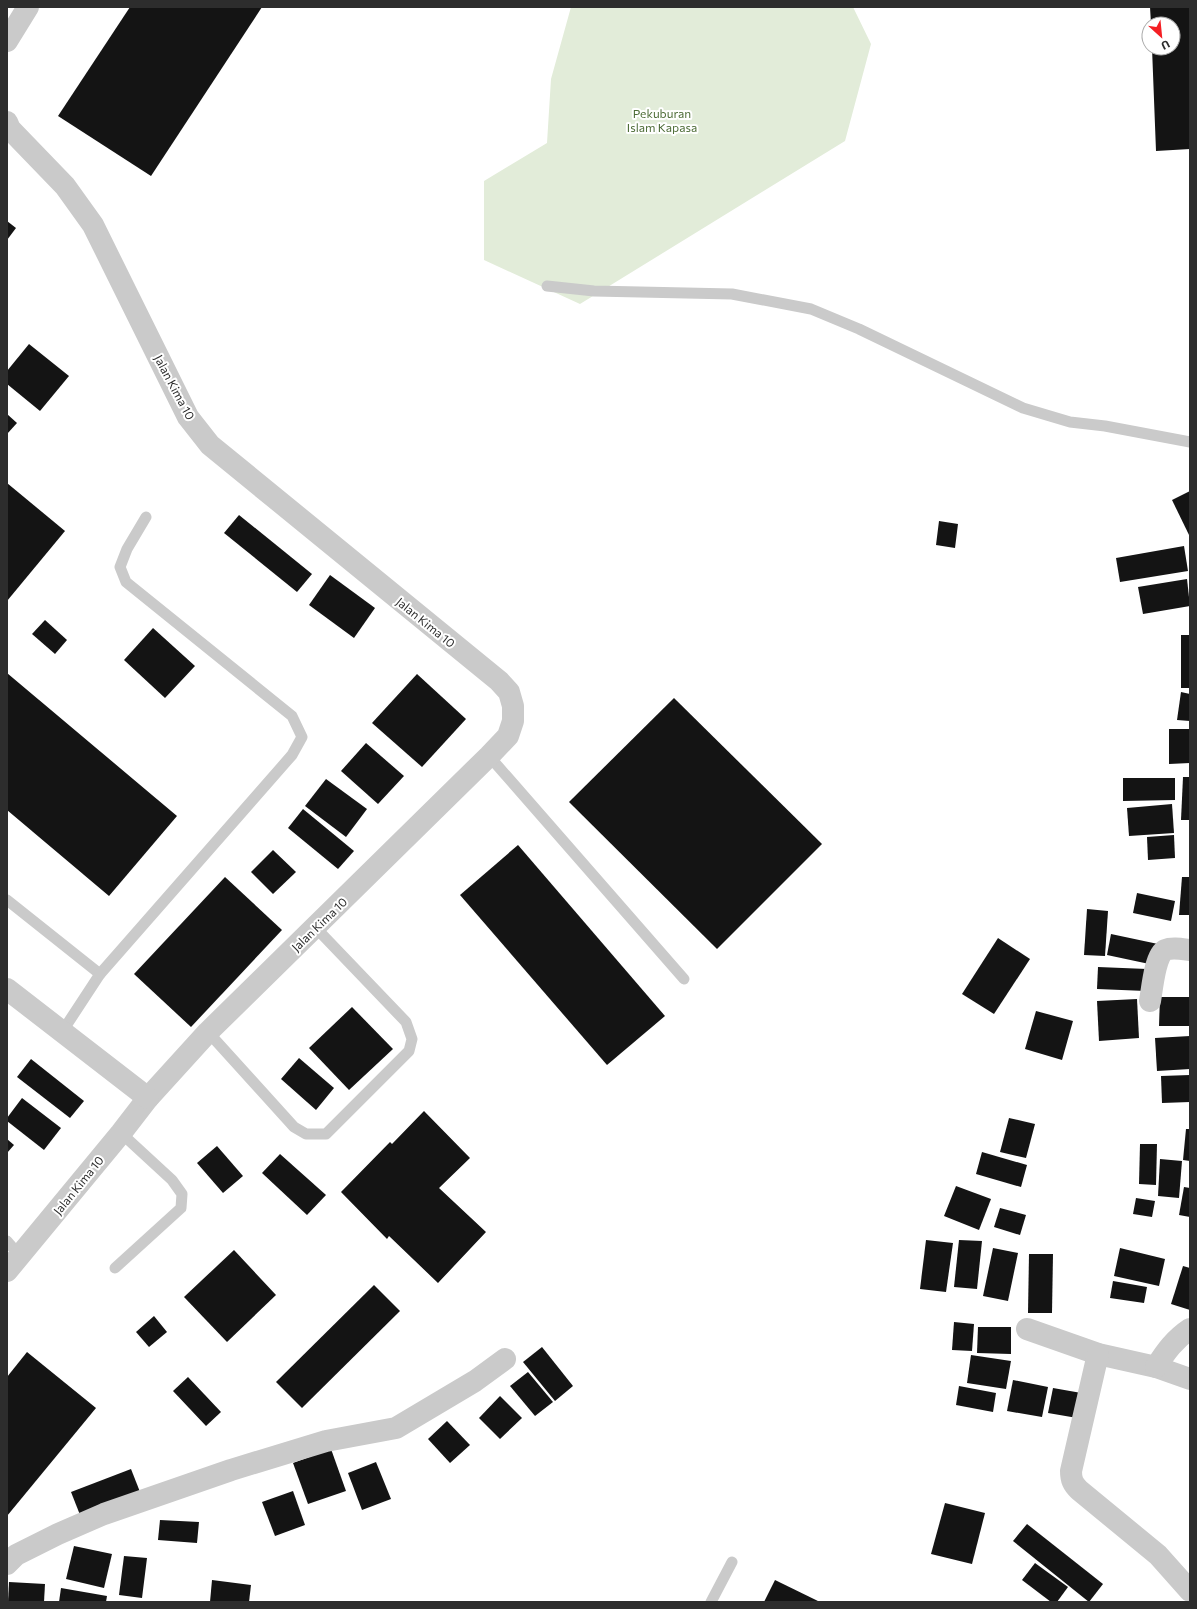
<svg xmlns="http://www.w3.org/2000/svg" width="1197" height="1609" viewBox="0 0 1197 1609" font-family="Commissioner,sans-serif">
  <style>
    .green { fill: #e2ecd9 }
    .building { fill: #141414 }
    .lines { fill: none; stroke-linecap: round; stroke-linejoin: round }
    .lane { stroke: #cacaca; stroke-width: 11 }
    .street { stroke: #cacaca; stroke-width: 22 }
    .labels { text-anchor: middle; dominant-baseline: central; stroke-width: 4; stroke-linejoin: round; paint-order: stroke }
    .park-label { font-size: 12px; fill: #4d6c37; stroke: #fff }
    .street-label { font-size: 12px; fill: #2d2d2d; stroke: #fff }
  </style>
  <rect width="100%" height="100%" fill="#fff"/>
  <polygon class="green" points="571,7 853,7 871,44 845,141 580,304 484,260 484,181 547,143 551,79"/>
  <g class="building">
    <polygon points="130,7 262,7 151,176 58,116"/>
    <polygon points="1150,7 1190,7 1190,149 1156,151 1152,48 1173,48 1173,24 1151,24"/>
    <polygon points="7,221 16,228 7,240"/>
    <polygon points="29,344 69,376 40,411 7,384 7,371"/>
    <polygon points="7,414 17,423 7,434"/>
    <polygon points="7,483 65,531 7,601"/>
    <polygon points="1190,491 1190,537 1172,500"/>
    <polygon points="239,515 312,574 297,592 224,533"/>
    <polygon points="939,521 958,524 955,548 936,545"/>
    <polygon points="1184,546 1188,571 1120,582 1116,558"/>
    <polygon points="330,575 375,608 354,638 309,605"/>
    <polygon points="1187,579 1190,606 1143,614 1138,587"/>
    <polygon points="45,620 67,640 55,654 32,634"/>
    <polygon points="153,628 195,666 165,698 124,660"/>
    <rect x="1181" y="635" width="9" height="53"/>
    <polygon points="7,673 177,816 109,896 7,810"/>
    <polygon points="417,674 466,719 422,767 372,723"/>
    <polygon points="1181,692 1190,694 1190,721 1177,720"/>
    <polygon points="674,698 822,844 717,949 569,802"/>
    <polygon points="1169,729 1190,729 1190,763 1169,764"/>
    <polygon points="366,743 404,776 378,804 341,771"/>
    <polygon points="1183,777 1190,777 1190,820 1181,820"/>
    <polygon points="1123,778 1175,778 1175,800 1123,801"/>
    <polygon points="326,779 367,809 346,837 305,806"/>
    <polygon points="1172,804 1174,833 1129,836 1127,808"/>
    <polygon points="303,809 354,851 338,869 288,828"/>
    <polygon points="1174,835 1175,858 1148,860 1147,837"/>
    <polygon points="518,845 665,1016 607,1065 460,895"/>
    <polygon points="273,850 296,872 273,894 251,872"/>
    <polygon points="225,877 282,930 191,1027 134,974"/>
    <polygon points="1182,877 1190,877 1190,915 1179,915"/>
    <polygon points="1137,893 1175,901 1171,921 1133,913"/>
    <polygon points="1087,909 1108,911 1105,956 1084,955"/>
    <polygon points="1111,934 1158,944 1154,965 1107,955"/>
    <polygon points="998,938 1030,959 994,1014 962,994"/>
    <polygon points="1098,967 1147,969 1146,991 1097,989"/>
    <polygon points="1160,997 1190,997 1190,1026 1159,1026"/>
    <polygon points="1137,999 1139,1038 1099,1041 1097,1001"/>
    <polygon points="352,1007 393,1049 349,1090 309,1048"/>
    <polygon points="1036,1011 1073,1021 1062,1060 1025,1049"/>
    <polygon points="1190,1036 1190,1069 1157,1071 1155,1038"/>
    <polygon points="299,1058 334,1088 316,1110 281,1079"/>
    <polygon points="31,1059 84,1101 70,1118 17,1077"/>
    <polygon points="1190,1075 1190,1102 1162,1103 1161,1076"/>
    <polygon points="22,1098 61,1128 44,1150 7,1121 7,1118"/>
    <polygon points="424,1111 470,1158 439,1188 486,1232 438,1283 389,1236 387,1239 341,1192 390,1142 392,1144"/>
    <polygon points="1009,1118 1035,1124 1026,1158 1000,1152"/>
    <polygon points="1186,1129 1190,1129 1190,1161 1183,1160"/>
    <polygon points="7,1139 14,1145 7,1153"/>
    <polygon points="1140,1144 1157,1144 1156,1185 1139,1184"/>
    <polygon points="217,1146 243,1176 223,1193 197,1163"/>
    <polygon points="982,1152 1027,1165 1021,1187 976,1174"/>
    <polygon points="280,1154 326,1195 307,1215 262,1173"/>
    <polygon points="1160,1159 1182,1161 1179,1198 1158,1196"/>
    <polygon points="956,1186 991,1199 979,1230 944,1216"/>
    <polygon points="1184,1187 1190,1188 1190,1217 1179,1215"/>
    <polygon points="1136,1198 1155,1201 1152,1217 1133,1214"/>
    <polygon points="1000,1208 1026,1215 1020,1235 994,1227"/>
    <polygon points="926,1240 953,1243 946,1292 920,1289"/>
    <polygon points="959,1240 982,1241 977,1289 954,1287"/>
    <polygon points="993,1248 1018,1253 1008,1301 983,1296"/>
    <polygon points="1120,1248 1165,1259 1159,1286 1114,1276"/>
    <polygon points="234,1250 276,1295 227,1342 184,1297"/>
    <polygon points="1029,1254 1053,1254 1052,1313 1028,1313"/>
    <polygon points="1183,1266 1190,1268 1190,1310 1171,1304"/>
    <polygon points="1113,1281 1147,1287 1144,1303 1110,1298"/>
    <polygon points="374,1285 400,1311 302,1408 276,1382"/>
    <polygon points="154,1316 167,1332 149,1347 136,1332"/>
    <polygon points="954,1322 974,1324 972,1351 952,1350"/>
    <polygon points="978,1327 1011,1327 1011,1354 977,1353"/>
    <polygon points="542,1347 573,1386 555,1401 523,1362"/>
    <polygon points="27,1352 96,1408 7,1516 7,1377"/>
    <polygon points="971,1355 1011,1361 1006,1389 967,1383"/>
    <polygon points="528,1372 553,1402 535,1416 510,1386"/>
    <polygon points="188,1377 221,1412 206,1426 173,1391"/>
    <polygon points="1013,1380 1048,1387 1042,1417 1007,1411"/>
    <polygon points="959,1386 996,1393 993,1412 956,1405"/>
    <polygon points="1053,1388 1087,1394 1083,1419 1048,1413"/>
    <polygon points="500,1396 522,1418 500,1439 479,1418"/>
    <polygon points="447,1421 470,1445 450,1463 428,1439"/>
    <polygon points="331,1449 346,1491 308,1504 293,1463"/>
    <polygon points="376,1462 391,1499 362,1510 348,1473"/>
    <polygon points="131,1469 142,1497 82,1520 71,1492"/>
    <polygon points="293,1491 305,1525 275,1536 262,1502"/>
    <polygon points="945,1503 985,1513 972,1564 931,1554"/>
    <polygon points="160,1520 199,1522 197,1543 158,1540"/>
    <polygon points="1027,1524 1103,1584 1089,1602 1013,1541"/>
    <polygon points="74,1546 112,1554 104,1588 66,1579"/>
    <polygon points="124,1556 147,1558 142,1598 119,1595"/>
    <polygon points="1035,1563 1068,1587 1057,1602 1051,1602 1022,1580"/>
    <polygon points="212,1580 251,1585 249,1602 210,1602"/>
    <polygon points="775,1580 820,1602 764,1602"/>
    <polygon points="9,1582 45,1584 44,1602 8,1602"/>
    <polygon points="61,1588 107,1596 106,1602 59,1602"/>
  </g>
  <g class="lines">
    <g class="lane">
      <polyline points="547,286 594,291 732,294 811,309 859,329 1023,408 1070,422 1105,426 1190,442"/>
      <polyline points="489,756 684,979"/>
      <polyline points="7,900 100,974 62,1032"/>
      <polyline points="100,974 292,755 302,737 292,716 126,582 120,567 127,549 146,517"/>
      <polyline points="208,1032 294,1127 306,1134 326,1134 409,1051 412,1039 406,1022 315,927"/>
      <polyline points="7,1241 20,1256"/>
      <polyline points="115,1268 181,1208 182,1194 172,1180 121,1133"/>
      <polyline points="711,1602 732,1562"/>
    </g>
    <g class="street">
      <polyline points="7,41 28,7"/>
      <polyline points="7,122 10,129 65,186 93,225 188,417 210,445 499,681 509,692 513,706 513,721 508,736 489,756 208,1032 148,1098 121,1133 7,1271"/>
      <polyline points="7,989 148,1098"/>
      <path d="M 1150,1001 C 1152,990 1155,955 1165,950 C 1172,947 1182,949 1190,950"/>
      <polyline points="1027,1329 1098,1354 1156,1367 1190,1379"/>
      <path d="M 1098,1354 L 1071,1471 C 1071,1480 1073,1484 1079,1490 L 1158,1555 L 1190,1591"/>
      <path d="M 1156,1367 C 1166,1351 1175,1339 1190,1329"/>
      <polyline points="7,1564 16,1555 58,1534 104,1514 231,1470 326,1441 396,1428 475,1381 505,1359"/>
    </g>
  </g>
  <g class="labels">
    <g class="park-label">
      <text x="662" y="113">Pekuburan<tspan x="662" dy="14">Islam Kapasa</tspan></text>
    </g>
    <g class="street-label">
      <text transform="translate(175 387) rotate(62)">Jalan Kima 10</text>
      <text transform="translate(426 622) rotate(39)">Jalan Kima 10</text>
      <text transform="translate(319 924) rotate(-44)">Jalan Kima 10</text>
      <text transform="translate(78 1185) rotate(-51)">Jalan Kima 10</text>
    </g>
  </g>
  <rect width="1197" height="1609" fill="none" stroke="#2d2d2d" stroke-width="16"/>
  <g transform="translate(1161 36) rotate(153)"><circle r="19" fill="#ffffff" stroke="#ababab"/>
  <path d="M0-3L7 15L0 10L-7 15Z" fill="#f41f24"/>
  <text y="-6" font-size="11" font-weight="bold" text-anchor="middle" fill="#2d2d2d">U</text>
  </g>
</svg>
